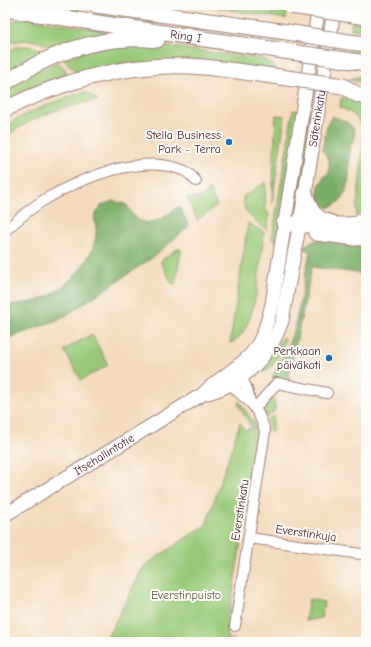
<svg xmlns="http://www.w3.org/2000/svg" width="371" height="647" viewBox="0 0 371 647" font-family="'Comic Neue',sans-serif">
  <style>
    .green { fill: #99c978; stroke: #727452 }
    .forest { fill: #7aad68; stroke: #62664a }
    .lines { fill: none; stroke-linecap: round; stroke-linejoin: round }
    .minor-casing { stroke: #9f7d74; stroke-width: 12 }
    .major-casing { stroke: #9f7d74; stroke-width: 15 }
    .highway-casing { stroke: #9f7d74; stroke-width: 17 }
    .minor { stroke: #fff; stroke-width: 10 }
    .major { stroke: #fff; stroke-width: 13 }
    .highway { stroke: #fff; stroke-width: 15 }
    .highway-bridge-casing { stroke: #9f7d74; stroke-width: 17; stroke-linecap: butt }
    .highway-bridge { stroke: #fff; stroke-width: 15 }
    .poi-dot { fill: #1f6fb2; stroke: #fdfcf7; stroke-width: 1.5 }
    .labels { text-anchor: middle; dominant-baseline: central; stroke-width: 4; stroke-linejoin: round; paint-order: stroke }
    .street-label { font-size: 12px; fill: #4a1f2b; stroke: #fdfcf7 }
    .poi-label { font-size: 12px; fill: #4a1f2b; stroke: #fdfcf7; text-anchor: end }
    .park-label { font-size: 12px; fill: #665a46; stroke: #fdfcf7 }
  </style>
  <rect width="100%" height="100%" fill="#fdfcf7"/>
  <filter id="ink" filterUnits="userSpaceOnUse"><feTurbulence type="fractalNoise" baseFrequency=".025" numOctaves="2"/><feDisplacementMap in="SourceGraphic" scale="8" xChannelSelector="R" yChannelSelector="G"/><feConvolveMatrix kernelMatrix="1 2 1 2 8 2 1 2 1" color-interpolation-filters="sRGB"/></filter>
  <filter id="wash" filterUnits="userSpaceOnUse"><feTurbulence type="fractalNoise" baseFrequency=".012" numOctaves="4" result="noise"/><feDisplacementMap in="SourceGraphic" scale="16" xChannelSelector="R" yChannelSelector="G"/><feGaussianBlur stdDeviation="0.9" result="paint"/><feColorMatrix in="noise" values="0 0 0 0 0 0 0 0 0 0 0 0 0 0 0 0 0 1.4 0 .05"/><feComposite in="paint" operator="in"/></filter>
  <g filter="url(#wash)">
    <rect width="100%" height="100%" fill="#f4dbbe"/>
    <g class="green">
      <polygon points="54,5 80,8 79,13 54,9"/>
      <polygon points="200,5 244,5 287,12 286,19"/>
      <polygon points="101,11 155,19 155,24 100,16"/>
      <path d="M 18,17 L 115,32 L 53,49 C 37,38 23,38 5,45 L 5,19 L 16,21 Z"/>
      <polygon points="176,22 283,38 282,43 176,27"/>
      <polygon points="352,22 366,24 366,31 351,29"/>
      <polygon points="156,45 262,59 273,65 274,69 123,63 76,72 64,59 91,49"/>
      <polygon points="29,46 47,51 5,78 5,52 17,47"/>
      <polygon points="348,48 366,50 366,56 348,53"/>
      <path d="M 57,62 L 65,69 L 67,74 L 30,88 L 5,101 L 5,92 C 21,79 38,70 57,62 Z"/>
      <polygon points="366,75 366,82 346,80"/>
      <path d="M 85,92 L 98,100 C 65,106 33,116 5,137 L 5,126 C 30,110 57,101 85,92 Z"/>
      <path d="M 341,98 L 366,101 L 366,208 L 356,217 L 364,135 C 362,121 353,111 340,108 Z"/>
      <polygon points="293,110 299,111 277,242 272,239"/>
      <polygon points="310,113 315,114 299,209 294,201"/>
      <polygon points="276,115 285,116 272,204"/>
      <path d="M 266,182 L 265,207 L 269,215 L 267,230 C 254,219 243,215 243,197 Z"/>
      <path d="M 209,189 L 217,206 L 197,220 L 187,198 C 197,198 204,198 209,189 Z"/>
      <path d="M 248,223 L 264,232 C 260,257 258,335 230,343 Z"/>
      <polygon points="177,249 180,249 181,251 175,284 172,283 161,263 161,261"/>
      <polygon points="92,334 108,365 81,380 64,350"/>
      <path d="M 283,337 L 285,339 C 281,350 275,370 263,372 L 259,369 Z"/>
      <path d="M 270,399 L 274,401 C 278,410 273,413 266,417 L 263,409 Z"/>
      <polygon points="239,401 255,424 251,427 238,404"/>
      <polygon points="273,416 274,417 272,432 270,432 267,420"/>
      <polygon points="240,423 245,430 256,427 258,433 226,637 229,637 228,642 105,642 144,566 206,525"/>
      <polygon points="309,599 324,602 321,618 305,621"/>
    </g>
    <g class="forest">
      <path d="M 332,116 C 340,119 348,121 353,128 C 357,136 351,142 350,149 C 348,170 354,201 327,208 C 313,196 317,184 329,172 L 329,160 L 322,149 L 327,126 Z"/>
      <path d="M 113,201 L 126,204 C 129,208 131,214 135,217 C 148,231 168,215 179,206 L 189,226 L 152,258 L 62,318 L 5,340 L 5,305 C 17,304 31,303 42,299 C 66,288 93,262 96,235 C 97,229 95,222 94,217 L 102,205 Z"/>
      <polygon points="322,240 366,246 366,274 312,267 288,381 278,378 274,379 272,377 288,346 295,327 310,251 301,248 312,241"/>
    </g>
  </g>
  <g filter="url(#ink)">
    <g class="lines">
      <g class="minor-casing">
        <g id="minor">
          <path d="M 5,231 C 19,218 34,205 51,196 C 86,176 145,153 185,171 C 189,173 193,178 196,181"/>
          <path d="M 235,374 C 246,380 248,391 250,402"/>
          <path d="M 231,377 C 232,391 242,394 251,403 C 258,411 262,421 265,431 L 235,626"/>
          <polyline points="255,408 277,383 327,393"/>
          <polyline points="249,538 361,554"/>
          <polyline points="233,642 233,641"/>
        </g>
      </g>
      <g class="major-casing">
        <g id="major">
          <path id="s1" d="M 203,394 C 241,386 270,357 282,321 L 305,194 L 335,5"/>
          <path id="s2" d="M 5,515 L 203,394 C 216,380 232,372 246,359 C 262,345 267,324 272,304 L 319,5"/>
        </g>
      </g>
      <g class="highway-casing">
        <g id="highway">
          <polyline points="96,5 287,32"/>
          <path id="s3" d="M 5,9 L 284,51"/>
          <polyline points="353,15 366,17"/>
          <polyline points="349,42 366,44"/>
          <polyline points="346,60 366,63"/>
          <path d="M 5,83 C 50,53 102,34 157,40"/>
          <polyline points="343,86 358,95 366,97"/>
          <path d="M 5,109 C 62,81 123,64 187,66 C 218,67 249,73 280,77"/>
          <path d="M 305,194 C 311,212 313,218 332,223"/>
          <polyline points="284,223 299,225 350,225 358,224 366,218"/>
          <polyline points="316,233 355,238 366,237"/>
        </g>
      </g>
      <use href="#minor" class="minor"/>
      <use href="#major" class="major"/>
      <use href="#highway" class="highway"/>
      <g class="highway-bridge-casing">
        <g id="highway-bridge">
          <polyline points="290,6 353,15"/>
          <polyline points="287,32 349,42"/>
          <polyline points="284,51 346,60"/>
          <polyline points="280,77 343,86"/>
        </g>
      </g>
      <use href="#highway-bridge" class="highway-bridge"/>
    </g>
  </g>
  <g class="poi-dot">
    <circle cx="229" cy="142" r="4"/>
    <circle cx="329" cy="358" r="4"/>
  </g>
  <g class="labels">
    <g class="street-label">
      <text stroke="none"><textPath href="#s3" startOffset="183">Ring I</textPath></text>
      <text stroke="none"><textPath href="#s1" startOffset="318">Säterinkatu</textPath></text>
      <text stroke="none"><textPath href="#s2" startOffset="116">Itsehallintotie</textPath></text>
      <text transform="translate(240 510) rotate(-81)">Everstinkatu</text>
      <text transform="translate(306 533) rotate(8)">Everstinkuja</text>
    </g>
    <g class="poi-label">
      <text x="221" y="135">Stella Business<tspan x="221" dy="14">Park - Terra</tspan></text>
      <text x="321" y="351">Perkkaan<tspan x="321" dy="14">päiväkoti</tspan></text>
    </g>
    <g class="park-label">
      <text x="186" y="595">Everstinpuisto</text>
    </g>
  </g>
  <rect width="371" height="647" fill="none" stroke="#fdfcf7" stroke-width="20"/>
</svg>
